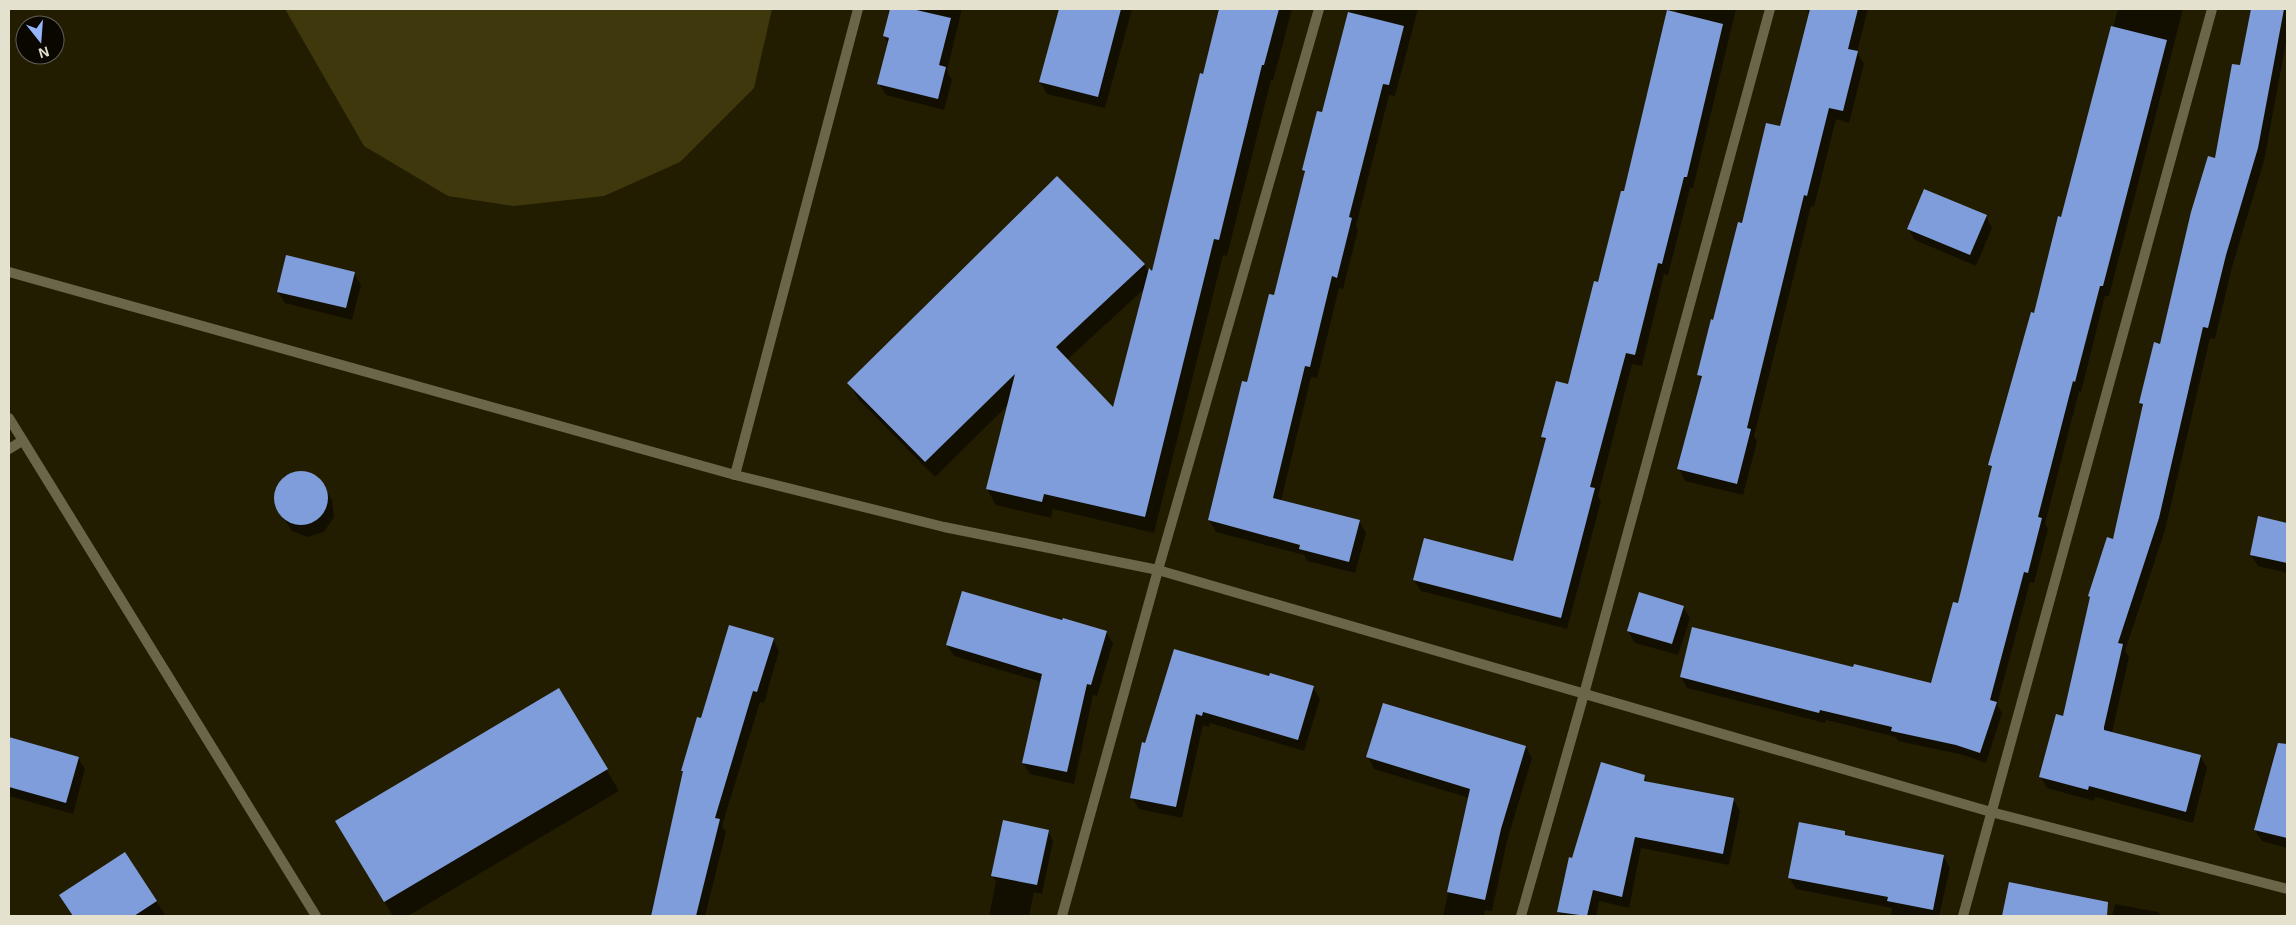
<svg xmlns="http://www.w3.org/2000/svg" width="2296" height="925" viewBox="0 0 2296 925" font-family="Arial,sans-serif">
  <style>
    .green { fill: #3f380c }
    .shadow { fill: #0007; fill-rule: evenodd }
    .building { fill: #7f9ddb }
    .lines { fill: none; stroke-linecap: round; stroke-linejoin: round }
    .lane { stroke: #6b6649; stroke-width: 10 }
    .street { stroke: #6b6649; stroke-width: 10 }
  </style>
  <rect width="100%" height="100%" fill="#221d00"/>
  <polygon class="green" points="285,9 772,9 754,88 680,162 604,196 514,206 448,196 364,146"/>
  <g class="shadow">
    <polygon points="891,9 962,9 947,71 952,80 944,110 886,95 879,84 889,44 884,36"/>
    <polygon points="1060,9 1132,9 1105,108 1047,94 1040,82"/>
    <path d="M 1221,9 L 1292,9 L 1273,81 L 1271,80 L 1227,256 L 1223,255 L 1154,533 L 1053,509 L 1051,518 L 996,505 L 987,489 L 1008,405 L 935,477 L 858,399 L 849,383 L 1144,264 L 1149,273 L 1152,273 ZM 1145,288 L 1114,409 L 1067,360 Z"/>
    <polygon points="1351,9 1418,9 1395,96 1389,95 1356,226 1358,230 1343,289 1339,288 1317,378 1311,377 1281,501 1359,521 1366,533 1355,573 1307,561 1304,555 1216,532 1209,520 1275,296 1305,174 1303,170 1323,114"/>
    <polygon points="1677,9 1736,9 1693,188 1690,188 1668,275 1664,274 1642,366 1632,364 1598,496 1601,501 1567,629 1421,591 1414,580 1513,563 1546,442 1542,436 1569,386"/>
    <polygon points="1806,9 1868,9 1857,52 1864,64 1849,123 1836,119 1814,207 1811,206 1754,436 1757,442 1743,495 1685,481 1679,469 1702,381 1699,374 1742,225 1781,127 1809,14"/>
    <polygon points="2118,9 2186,9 2183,9 2109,296 2105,296 2081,392 2079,391 2045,524 2048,529 2034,583 2030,582 1997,705 2002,713 1986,763 1963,755 1898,741 1896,737 1826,720 1825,723 1687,688 1681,677 1854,669 1932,684 1959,604 1993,471 1990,465 2062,219"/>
    <polygon points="2252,9 2287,9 2287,37 2264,161 2232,267 2215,339 2210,338 2165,530 2125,651 2129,657 2112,733 2200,756 2207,768 2193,823 2095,797 2094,801 2047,788 2040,776 2064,717 2114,540 2143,409 2140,403 2161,346 2216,159 2241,67"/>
    <polygon points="1986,216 1992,228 1976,266 1915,240 1908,229"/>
    <polygon points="354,273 361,285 352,320 285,303 278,292"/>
    <polygon points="304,472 320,480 332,500 334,517 324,532 307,537 292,531 275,505 276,489 286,476"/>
    <polygon points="2259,518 2287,524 2287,573 2258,566 2251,555"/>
    <polygon points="1683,607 1690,618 1678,655 1635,643 1628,631"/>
    <polygon points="1063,622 1106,632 1113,643 1097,696 1093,695 1074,784 1030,774 1023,763 1041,682 954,656 947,645"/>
    <polygon points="773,639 779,651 764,703 760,702 722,826 726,832 705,916 650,916 654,900 656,901 684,773 682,770 702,720"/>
    <polygon points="1175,650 1270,677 1313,687 1320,699 1304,751 1210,723 1209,727 1203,725 1182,818 1139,809 1132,798"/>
    <polygon points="559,689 619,791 408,916 393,916 349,842"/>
    <polygon points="9,739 78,758 85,769 73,814 9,796"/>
    <polygon points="1526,747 1532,758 1507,841 1492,911 1485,910 1484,916 1443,916 1469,798 1374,769 1368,757"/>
    <polygon points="1644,776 1648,783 1733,799 1740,811 1729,865 1641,848 1629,908 1599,901 1596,916 1561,916 1559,912"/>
    <polygon points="2269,777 2287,781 2287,848 2262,841 2255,830"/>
    <polygon points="1048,831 1053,841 1042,894 1034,892 1029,916 989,916 996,882 993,876"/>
    <polygon points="1845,832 1847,837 1944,857 1950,868 1939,916 1891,916 1892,908 1796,889 1789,877"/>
    <polygon points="124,854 166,916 73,916 70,911"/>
    <polygon points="2010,883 2060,903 2058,916 2003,916"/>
    <polygon points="2115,904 2158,912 2161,916 2112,916"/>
  </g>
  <g class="building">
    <polygon points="890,9 912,9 951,18 939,65 946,67 938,99 877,84 889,38 883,36"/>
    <polygon points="1059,9 1121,9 1098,97 1039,82"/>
    <polygon points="1219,9 1279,9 1264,65 1262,65 1219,240 1214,239 1145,517 1044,494 1042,502 986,489 1015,374 925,462 847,383 1057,176 1145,264 1056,347 1113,407 1149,268 1152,271 1200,73 1203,74"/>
    <polygon points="1810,9 1858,9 1848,49 1858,51 1843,111 1829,108 1807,196 1804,195 1747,428 1751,429 1737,484 1677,469 1702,376 1697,375 1711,319 1713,320 1738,222 1742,223 1766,123 1780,126"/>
    <polygon points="2251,9 2284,9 2258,148 2226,255 2208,328 2203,327 2159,518 2118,643 2123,644 2104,727 2104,730 2201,755 2186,812 2089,786 2088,790 2039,777 2056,714 2063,716 2090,597 2088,596 2107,537 2113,539 2143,404 2139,403 2154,342 2160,344 2191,212 2208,156 2215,158 2232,64 2240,65"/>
    <polygon points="1667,10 1723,24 1687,177 1684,177 1662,264 1658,263 1635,355 1626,353 1590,487 1595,488 1561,618 1413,580 1424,538 1513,561 1546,438 1541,437 1556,381 1568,384 1594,281 1598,282 1621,191 1624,191"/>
    <polygon points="1348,12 1404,26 1389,85 1383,84 1349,217 1352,218 1337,278 1332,276 1310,367 1305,366 1273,498 1360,520 1349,562 1299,549 1300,545 1208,520 1242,381 1247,382 1269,294 1274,295 1305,171 1302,170 1317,111 1322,112"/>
    <polygon points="2111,26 2167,40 2103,286 2100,286 2075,382 2073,381 2038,517 2042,518 2028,573 2024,572 1990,700 1997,702 1980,753 1956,745 1891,731 1892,727 1820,710 1819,713 1680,677 1692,627 1853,667 1854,664 1931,683 1953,602 1958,603 1992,466 1988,465 2031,312 2034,313 2058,216 2061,217"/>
    <polygon points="1924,189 1987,215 1970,255 1907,229"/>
    <polygon points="286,255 355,272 346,308 277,292"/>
    <circle cx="301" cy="498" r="27"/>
    <polygon points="2258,516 2287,523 2287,563 2250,555"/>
    <polygon points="962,591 1062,620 1063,618 1107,631 1091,685 1087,684 1067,772 1022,763 1042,674 946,645"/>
    <polygon points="1639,592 1684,606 1672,644 1627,631"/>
    <polygon points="729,625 774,638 757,692 753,691 715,818 720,819 696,916 651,916 683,771 681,771 697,717 701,718"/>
    <polygon points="1174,649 1269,676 1270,673 1314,686 1298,740 1203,712 1202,716 1196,714 1176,807 1130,798 1142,742 1145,743"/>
    <polygon points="559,688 608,769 384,902 335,821"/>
    <polygon points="1383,703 1526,746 1501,829 1485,900 1447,892 1470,789 1366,757"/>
    <polygon points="9,737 79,757 66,803 9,787"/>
    <polygon points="2278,743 2287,744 2287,838 2254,830"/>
    <polygon points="1601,762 1645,775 1644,781 1734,798 1723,854 1635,837 1622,897 1593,890 1587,916 1557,912 1569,857 1572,858"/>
    <polygon points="1003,820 1049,830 1037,885 991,876"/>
    <polygon points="1799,822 1845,831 1845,835 1944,855 1933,910 1887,901 1888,897 1788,878"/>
    <polygon points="125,852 157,901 134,916 73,916 59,895"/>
    <polygon points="2009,882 2108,902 2107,916 2002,916"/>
  </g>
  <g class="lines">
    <polyline class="lane" points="9,449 22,441"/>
    <g class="street">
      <polyline points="9,272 735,475 944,527 1158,570 1991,812 2287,889"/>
      <polyline points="9,418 316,916"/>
      <polyline points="735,475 858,9"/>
      <polyline points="1062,916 1158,570 1319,9"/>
      <polyline points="1521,916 1584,694 1770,9"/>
      <polyline points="1963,916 2212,9"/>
    </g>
  </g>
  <rect width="2296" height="925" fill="none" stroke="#e4e1cf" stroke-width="20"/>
  <g transform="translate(40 40) rotate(163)"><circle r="24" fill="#090700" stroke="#615e53"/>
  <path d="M0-4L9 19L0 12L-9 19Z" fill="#95b6fd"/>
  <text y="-8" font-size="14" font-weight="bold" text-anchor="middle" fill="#e4e1cf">N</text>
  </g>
</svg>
